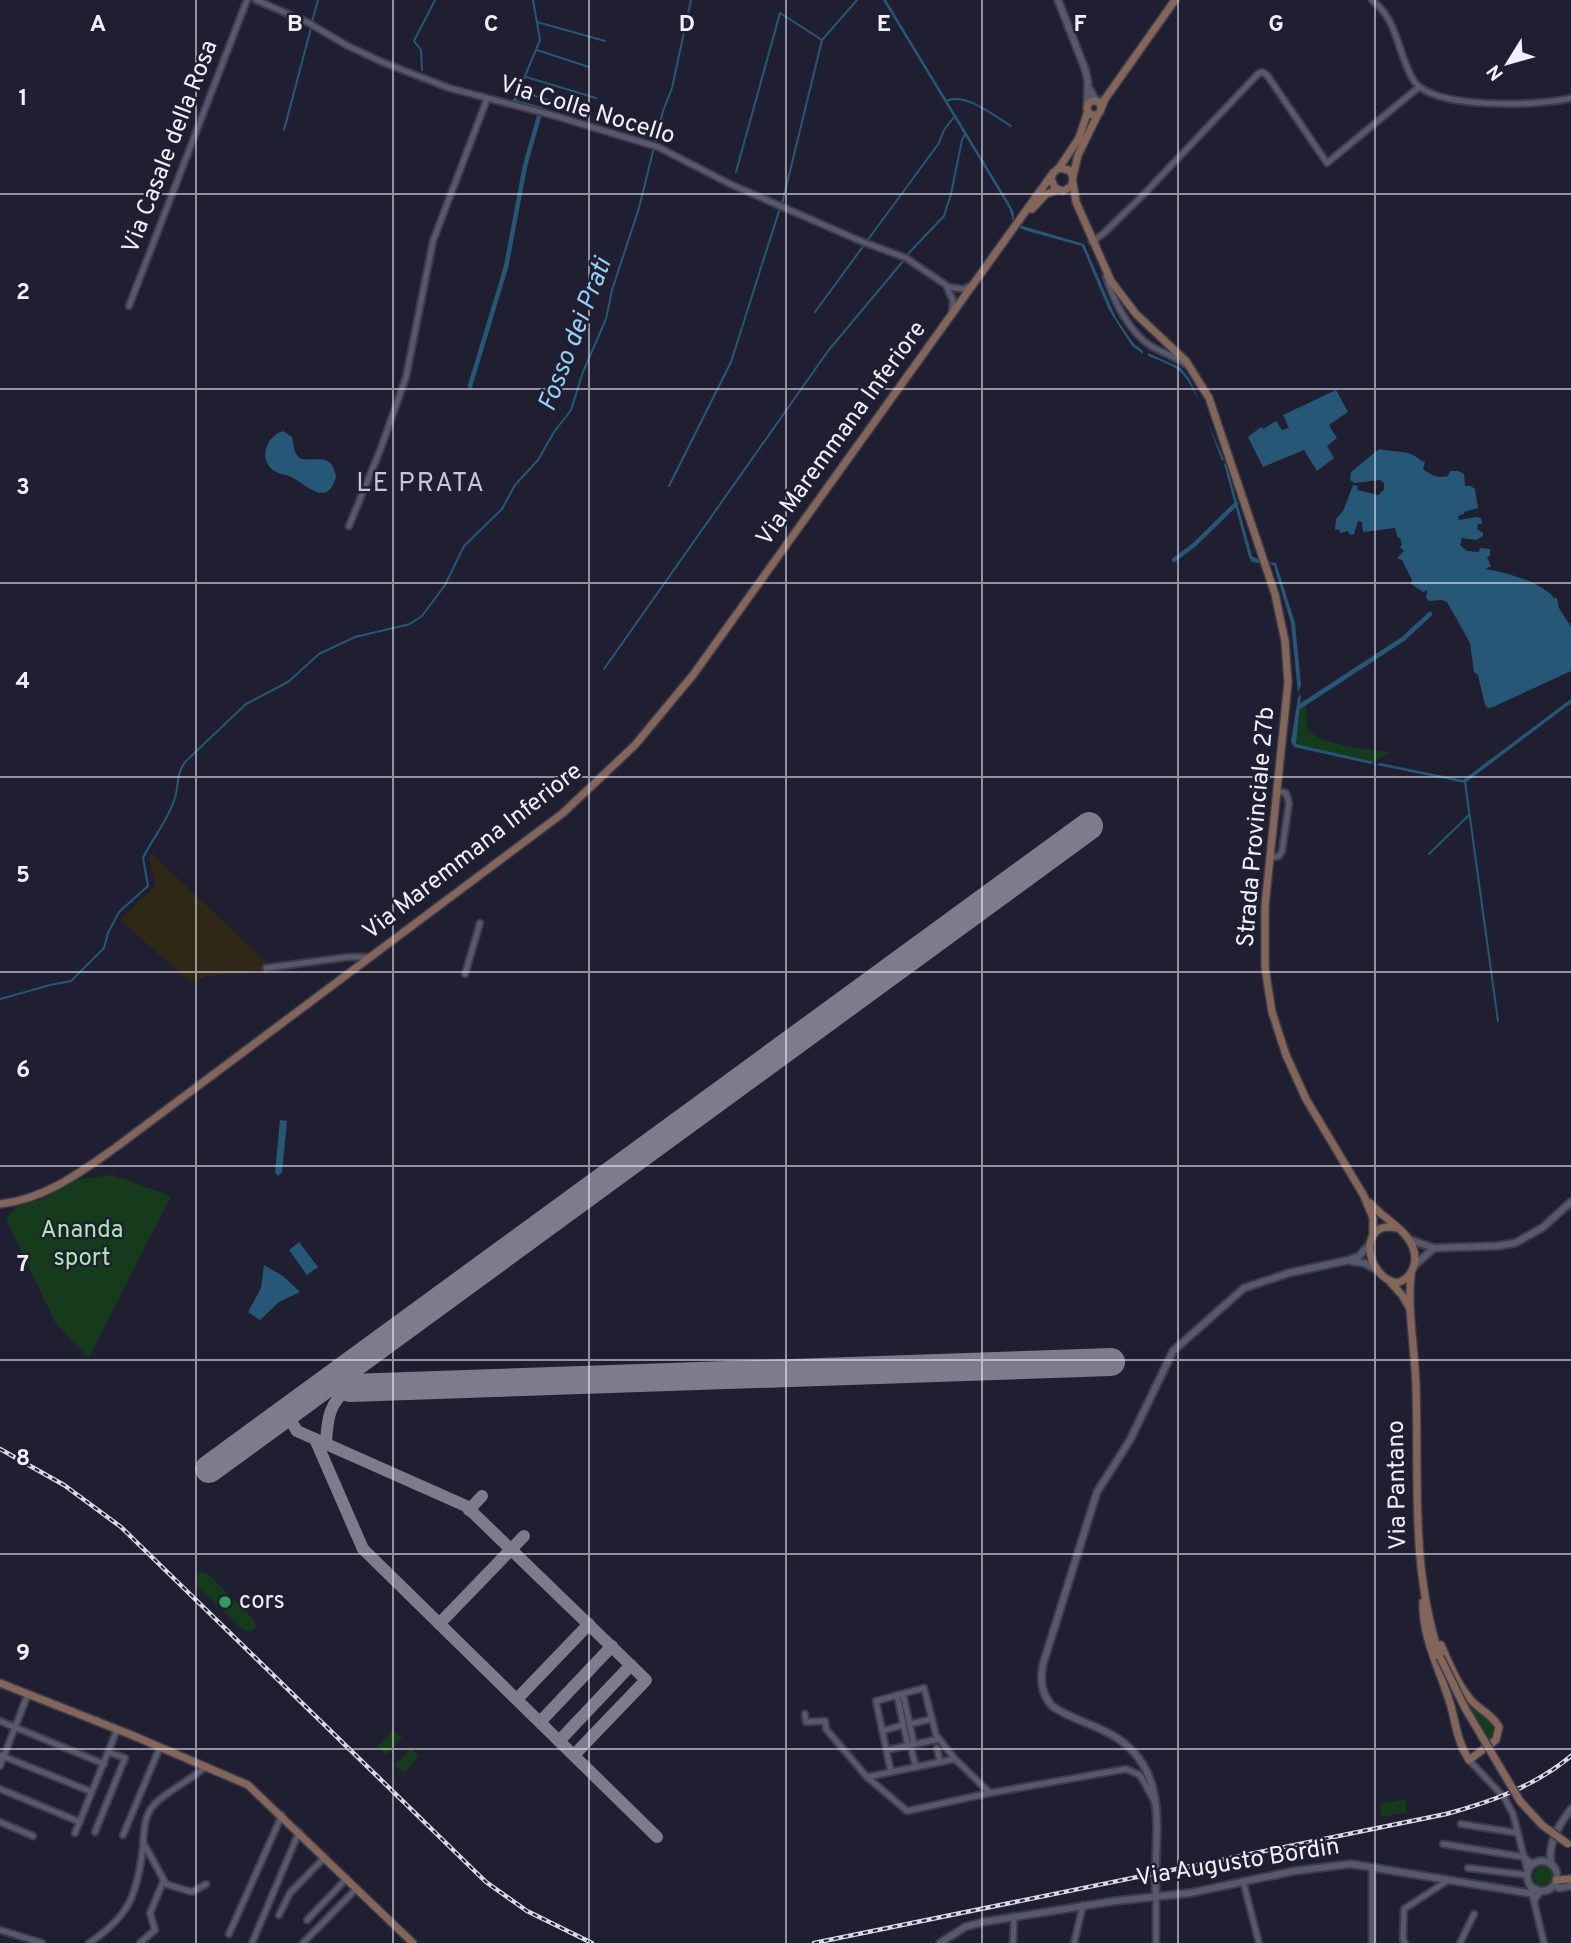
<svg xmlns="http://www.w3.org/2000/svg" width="1571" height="1943" viewBox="0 0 1571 1943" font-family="Overpass,sans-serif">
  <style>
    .industrial { fill: #2f2817 }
    .green { fill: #163b1c }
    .water { fill: #265777 }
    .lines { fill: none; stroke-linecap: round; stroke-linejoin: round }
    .stream { stroke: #265777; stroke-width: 2 }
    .canal { stroke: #265777; stroke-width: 4.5 }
    .taxiway { stroke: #7c7c8c; stroke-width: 12 }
    .runway { stroke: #7c7c8c; stroke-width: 28 }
    .minor-casing { stroke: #3d3c4b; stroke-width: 9 }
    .tertiary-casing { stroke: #3d3c4b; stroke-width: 10 }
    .secondary-casing { stroke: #3d3c4b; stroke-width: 10 }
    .minor { stroke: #58586d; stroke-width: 5 }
    .tertiary { stroke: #58586d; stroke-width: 6 }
    .secondary { stroke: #836559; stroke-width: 7 }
    .rail-casing { stroke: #d9d8e6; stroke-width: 4.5 }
    .rail { stroke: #201f31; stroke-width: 2; stroke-dasharray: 5; stroke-linecap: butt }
    .secondary-bridge-casing { stroke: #3d3c4b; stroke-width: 10; stroke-linecap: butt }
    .secondary-bridge { stroke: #836559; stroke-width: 7 }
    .grid { fill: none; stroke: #f0f0fd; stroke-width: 2; stroke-opacity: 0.55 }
    .leisure-dot { fill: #2e9e5b; stroke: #201f31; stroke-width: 2.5 }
    .labels { text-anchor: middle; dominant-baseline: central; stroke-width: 5; stroke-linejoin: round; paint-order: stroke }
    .street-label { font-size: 24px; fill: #f0f0fd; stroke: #201f31 }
    .park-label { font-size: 24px; fill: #a7e9ae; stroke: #201f31 }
    .poi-label { font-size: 24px; fill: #f0f0fd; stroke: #201f31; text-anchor: start }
    .water-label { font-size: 26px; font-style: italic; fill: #95cff9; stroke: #201f31 }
    .neighbourhood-label { font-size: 26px; letter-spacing: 2px; fill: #c5c5de; stroke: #201f31 }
    .grid-label { font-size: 23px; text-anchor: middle; font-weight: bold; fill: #f0f0fd; stroke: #201f31; stroke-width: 5; stroke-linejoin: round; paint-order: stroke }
  </style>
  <rect width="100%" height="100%" fill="#201f31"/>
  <polygon class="industrial" points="151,853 266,962 266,971 208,976 190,982 120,920 155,886 155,879 149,859"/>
  <g class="green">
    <path d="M 1306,706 L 1307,728 C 1317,745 1371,750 1390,752 L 1374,762 L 1296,744 L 1300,709 Z"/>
    <polygon points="112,1175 171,1196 89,1358 56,1324 6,1219 18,1206 42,1199 80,1179"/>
    <polygon points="201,1572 208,1574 253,1619 256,1626 252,1631 244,1631 196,1585 195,1577"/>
    <path d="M 1461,1694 C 1474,1709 1488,1714 1498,1732 L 1487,1744 Z"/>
    <polygon points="393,1730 402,1738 386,1755 377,1747"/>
    <polygon points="411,1748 419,1756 404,1773 395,1765"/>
    <polygon points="1405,1799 1407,1812 1382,1817 1379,1804"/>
    <circle cx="1543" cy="1876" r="10"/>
  </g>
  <g class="water">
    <polygon points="883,0 886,0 1009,203 1014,213 1014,224 1009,208"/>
    <polygon points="1019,225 1084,244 1116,318 1134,344 1143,351 1143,354 1132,346 1109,310 1082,246 1024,230 1018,227"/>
    <path d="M 1148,353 L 1181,368 L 1190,380 L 1224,460 L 1222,461 C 1214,439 1196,383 1178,370 C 1170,364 1158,360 1148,356 Z"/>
    <polygon points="1336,390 1348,412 1329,425 1337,438 1327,446 1334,458 1317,471 1304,450 1263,467 1248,437 1261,427 1263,429 1276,421 1282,430 1289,428 1283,415"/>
    <path d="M 283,431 L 292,437 L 295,452 L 299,458 C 315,463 332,451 336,477 C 327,509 306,484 293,478 C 287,474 279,475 273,470 C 258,458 267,436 283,431 Z"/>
    <path d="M 1379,449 C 1391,452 1404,450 1415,456 C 1418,458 1421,461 1425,462 L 1423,469 C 1430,475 1439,479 1448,476 L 1450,471 L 1458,471 L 1464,474 L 1465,486 L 1471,486 L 1475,489 L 1478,508 L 1464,512 L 1464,514 L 1458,516 L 1459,520 L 1476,517 L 1481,518 L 1482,524 L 1478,524 L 1477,529 L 1483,533 L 1483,536 L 1476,540 L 1462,538 L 1460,545 L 1467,551 L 1479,552 L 1480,548 L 1490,549 L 1490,556 L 1487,557 L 1491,566 L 1485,569 C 1505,572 1541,582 1554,598 L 1557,598 L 1559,608 L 1571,627 L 1571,671 L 1493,707 L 1488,708 L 1485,705 L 1478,675 L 1474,672 L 1470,643 L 1447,602 L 1441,600 L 1429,601 L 1426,598 L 1427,590 L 1423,592 L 1411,584 L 1412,580 L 1402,560 L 1397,558 L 1404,551 L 1400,547 L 1402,545 L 1400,538 L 1398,538 L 1395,528 L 1363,532 L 1362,522 L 1358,521 L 1354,534 L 1350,535 L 1348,531 L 1340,533 L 1339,529 L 1335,530 L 1336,519 L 1343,511 L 1353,485 L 1358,486 L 1357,490 L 1378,495 L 1384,490 L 1384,483 L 1380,480 L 1355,483 L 1350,480 L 1351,472 Z"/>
    <polygon points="1226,463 1252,556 1259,560 1259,563 1252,562 1249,557 1224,464"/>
    <polygon points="1268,562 1276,563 1277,566 1295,623 1301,685 1298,693 1291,623 1274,566"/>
    <polygon points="1301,694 1296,744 1374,762 1371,764 1294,747 1291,742 1298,697"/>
    <polygon points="1571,699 1571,703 1465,783 1377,765 1380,763 1463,780"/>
    <polygon points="280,1120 287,1121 282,1172 278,1176 275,1172"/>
    <polygon points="299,1242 318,1267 307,1275 289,1250"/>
    <polygon points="264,1265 283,1276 300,1292 279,1302 260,1320 248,1312 261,1288"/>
  </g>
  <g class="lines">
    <g class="stream">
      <polyline points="312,22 318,0"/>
      <polyline points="537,22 605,41"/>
      <polyline points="537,50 589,67"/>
      <polyline points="422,70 421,50 414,41 435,0"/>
      <polyline points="526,77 596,98"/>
      <polyline points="519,91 591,113"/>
      <polyline points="515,100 540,40 533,0"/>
      <path d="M 946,101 C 966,92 994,116 1011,126"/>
      <polyline points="284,130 311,28"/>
      <polyline points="736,172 780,13 822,40"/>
      <polyline points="782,204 822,40 857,0"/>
      <polyline points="867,241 939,143 944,130 954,117"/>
      <polyline points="907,255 944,216 951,194 962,140 965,134"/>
      <polyline points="815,312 864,245"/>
      <polyline points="669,486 731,362 780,208"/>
      <polyline points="604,669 828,351 904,260"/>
      <polyline points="1465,782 1498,1021"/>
      <polyline points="1429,854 1469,815"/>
      <path d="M 0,999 L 50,985 L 71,981 L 104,948 L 108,933 L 119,912 L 148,886 L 143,858 C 153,837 168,821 175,798 C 179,784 176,773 186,761 L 246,704 L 288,682 L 319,654 L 355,637 L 410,624 L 422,616 L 445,585 L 464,546 L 502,509 L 515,485 L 538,460 L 554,432 L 571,410 L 583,372 L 606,319 L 612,290 L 639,208 L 663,111 L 672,88 L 691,0"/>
    </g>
    <g class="canal">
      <polyline points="515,100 515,102 541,109"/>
      <polyline points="470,386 506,267 525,166 540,113"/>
      <polyline points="1174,560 1194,545 1236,504"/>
      <polyline points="1299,707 1403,639 1430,614"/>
    </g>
    <g class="taxiway">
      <polyline points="286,1413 297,1431 466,1506 646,1680 574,1755"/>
      <polyline points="315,1439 363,1549 657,1837"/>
      <path d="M 326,1444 C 327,1420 329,1401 350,1388"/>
      <polyline points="469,1510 482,1496"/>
      <polyline points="439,1624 524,1536"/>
      <polyline points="517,1699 589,1624"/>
      <polyline points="540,1722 612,1646"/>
      <polyline points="559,1741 631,1665"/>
    </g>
    <g class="runway">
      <polyline points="350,1388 1111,1362"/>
      <polyline points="209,1469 1089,826"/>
    </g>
    <g class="minor-casing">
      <g id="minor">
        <polyline points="256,0 309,23 346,45 382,62 449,88 552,115 658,147 730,184 858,240 906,258 949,287 963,289 970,286"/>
        <path d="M 1372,0 C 1399,21 1397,54 1414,81 C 1433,110 1540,106 1571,98"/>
        <polyline points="1092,242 1104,233 1143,195 1258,74 1262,72 1267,75 1327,163 1419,87"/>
        <path d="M 1106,276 C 1113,300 1129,332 1151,346 C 1162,353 1175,356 1185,364"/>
        <polyline points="947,288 953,300 952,311"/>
        <polyline points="129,306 247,0"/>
        <polyline points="349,526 381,448 406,377 433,241 487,99"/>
        <polyline points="1270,858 1279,856 1282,851 1289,803 1286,793 1277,791"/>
        <polyline points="266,968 348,957 369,957"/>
        <polyline points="465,974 480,923"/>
        <polyline points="903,1694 914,1744"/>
        <polyline points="897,1695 908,1746"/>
        <polyline points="805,1714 806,1722 825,1721 826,1729 867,1777"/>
        <polyline points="0,1721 104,1764"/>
        <polyline points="910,1724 932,1719"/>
        <polyline points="882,1731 903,1725"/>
        <polyline points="937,1748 940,1762"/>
        <polyline points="887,1750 939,1739"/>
        <polyline points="912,1752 916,1767"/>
        <polyline points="0,1755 92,1792"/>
        <polyline points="1469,1760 1501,1794"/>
        <polyline points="0,1766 28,1694"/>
        <polyline points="891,1772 955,1759"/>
        <polyline points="0,1789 80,1822"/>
        <polyline points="990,1793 907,1811 867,1777 891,1772 876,1701 924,1688 936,1735 955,1759 990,1793 1126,1769 1140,1775 1155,1802"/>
        <polyline points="1505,1799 1513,1814 1528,1873"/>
        <polyline points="0,1822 33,1836"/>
        <polyline points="1461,1824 1518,1833"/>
        <polyline points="95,1832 125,1758 108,1752"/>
        <polyline points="75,1833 117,1730"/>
        <polyline points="123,1835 160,1747"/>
        <polyline points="143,1842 166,1884 192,1892 206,1884"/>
        <polyline points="1443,1844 1524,1857 1531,1863 1538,1862"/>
        <polyline points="1372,1867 1372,1943"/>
        <polyline points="1468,1868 1527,1875"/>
        <polyline points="1243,1881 1259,1943"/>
        <polyline points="1530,1885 1544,1943"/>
        <polyline points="1156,1897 1156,1943"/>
        <polyline points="1535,1900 1541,1890"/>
        <polyline points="279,1915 290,1893 325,1857"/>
        <polyline points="307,1920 347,1878"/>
        <polyline points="0,1930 42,1943"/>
        <polyline points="229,1934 282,1815"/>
        <path d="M 89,1943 C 130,1916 137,1894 143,1847 C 144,1835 143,1822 150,1810 C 160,1794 191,1781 206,1766"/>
        <polyline points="140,1943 155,1930 150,1913 163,1882"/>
        <polyline points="252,1943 299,1832"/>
        <polyline points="303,1943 357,1888"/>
        <polyline points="1013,1943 1014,1916"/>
        <polyline points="1074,1943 1083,1905"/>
        <polyline points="1405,1943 1403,1939 1404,1909 1447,1881"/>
        <polyline points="1460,1943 1474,1914"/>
      </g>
    </g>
    <g class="tertiary-casing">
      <g id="tertiary">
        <polyline points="1058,0 1085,69 1088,82 1087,106"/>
        <polyline points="1090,90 1097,102 1105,99"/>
        <polyline points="1408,1239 1434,1248 1497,1246 1515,1243 1542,1228 1571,1202"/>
        <polyline points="1351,1261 1364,1263 1377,1270"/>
        <polyline points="1415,1265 1434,1248"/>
        <circle cx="1542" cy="1876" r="15"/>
        <path d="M 1551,1864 C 1548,1843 1558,1826 1571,1809"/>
        <polyline points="1554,1885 1559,1888 1571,1886"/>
        <path d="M 1156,1897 C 1152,1842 1173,1778 1120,1740 C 1100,1725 1073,1721 1052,1706 C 1041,1693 1040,1680 1043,1664 L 1097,1492 L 1130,1440 L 1173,1351 L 1244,1288 L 1289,1273 L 1349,1260 L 1359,1256 L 1370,1244"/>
        <polyline points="940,1943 965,1927 983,1922 1115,1901 1190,1893 1294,1871 1351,1864 1528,1893 1536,1889"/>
      </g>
    </g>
    <g class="secondary-casing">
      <g id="secondary">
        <circle cx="1094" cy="108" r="7"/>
        <polyline points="1101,109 1105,99 1175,0"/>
        <polyline points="1059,168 1079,138 1088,111"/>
        <polyline points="1073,176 1078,155 1098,114"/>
        <polyline points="1073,183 1076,202 1111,281 1136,314 1186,361 1209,398 1275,594 1285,641 1288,683 1265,906 1265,967 1268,987 1272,1012 1286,1055 1306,1099 1364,1196 1373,1218 1373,1235"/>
        <polyline points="1032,209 1046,194 1058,190"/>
        <path d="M 1370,1203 C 1381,1216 1397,1224 1407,1237 C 1420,1254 1417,1276 1397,1283 C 1365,1277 1357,1219 1397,1228"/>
        <path d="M 0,1204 C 45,1199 79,1173 115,1148 L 563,813 L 635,745 L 693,675 L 1053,173 L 1059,168 L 1069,170 L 1073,176 L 1072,186 L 1063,191 L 1055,188 L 1051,179 L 1053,173"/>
        <path d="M 1411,1274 C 1407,1311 1415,1349 1416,1386 C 1419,1478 1410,1568 1440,1657"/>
        <polyline points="1391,1283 1402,1295 1409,1307"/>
        <path d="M 1423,1602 C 1422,1638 1440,1670 1450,1703 C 1456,1723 1457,1742 1469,1760 L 1496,1740 L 1499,1727 C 1493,1715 1480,1710 1471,1700 C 1457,1684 1449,1663 1441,1645"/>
        <polyline points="0,1683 134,1736 248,1785 413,1943"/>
        <polyline points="1556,1880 1571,1879"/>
      </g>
    </g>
    <use href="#minor" class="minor"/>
    <use href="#tertiary" class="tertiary"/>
    <use href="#secondary" class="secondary"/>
    <g class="rail-casing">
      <g id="rail">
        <polyline points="0,1449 64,1485 121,1527 486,1882 527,1911 592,1943"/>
        <path d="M 814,1943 L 1446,1814 C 1491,1802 1535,1786 1571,1756"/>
      </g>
    </g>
    <use href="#rail" class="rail"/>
    <g class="secondary-bridge-casing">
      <polyline id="secondary-bridge" points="1440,1657 1465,1708 1520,1801 1542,1825 1568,1844"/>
    </g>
    <use href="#secondary-bridge" class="secondary-bridge"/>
  </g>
  <path class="grid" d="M 196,0 L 196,1943M 393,0 L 393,1943M 589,0 L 589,1943M 786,0 L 786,1943M 982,0 L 982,1943M 1178,0 L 1178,1943M 1375,0 L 1375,1943M 0,194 L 1571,194M 0,389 L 1571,389M 0,583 L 1571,583M 0,777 L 1571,777M 0,972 L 1571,972M 0,1166 L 1571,1166M 0,1360 L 1571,1360M 0,1554 L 1571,1554M 0,1749 L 1571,1749"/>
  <circle class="leisure-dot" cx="225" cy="1602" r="7"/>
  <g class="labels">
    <g class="street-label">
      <text transform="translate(587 111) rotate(17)">Via Colle Nocello</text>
      <text transform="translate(171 147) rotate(-69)">Via Casale della Rosa</text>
      <text transform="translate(842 434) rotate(-54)">Via Maremmana Inferiore</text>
      <text transform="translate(1257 827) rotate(-85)">Strada Provinciale 27b</text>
      <text transform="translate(473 852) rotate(-38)">Via Maremmana Inferiore</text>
      <text transform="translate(1398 1485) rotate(-91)">Via Pantano</text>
      <text transform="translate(1238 1863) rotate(-9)">Via Augusto Bordin</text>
    </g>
    <g class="park-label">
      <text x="82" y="1231">Ananda<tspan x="82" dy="28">sport</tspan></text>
    </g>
    <g class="poi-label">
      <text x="239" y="1602">cors</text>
    </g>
    <g class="water-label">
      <text transform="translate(576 335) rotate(-69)">Fosso dei Prati</text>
    </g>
    <g class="neighbourhood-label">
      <text x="421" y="484">LE PRATA</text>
    </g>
  </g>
  <g class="grid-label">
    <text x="98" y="31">A</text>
    <text x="295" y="31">B</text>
    <text x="491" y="31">C</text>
    <text x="687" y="31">D</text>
    <text x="884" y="31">E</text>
    <text x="1080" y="31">F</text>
    <text x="1276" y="31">G</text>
    <text x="23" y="105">1</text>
    <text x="23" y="299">2</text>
    <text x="23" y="494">3</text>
    <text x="23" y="688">4</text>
    <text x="23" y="882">5</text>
    <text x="23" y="1077">6</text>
    <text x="23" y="1271">7</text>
    <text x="23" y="1465">8</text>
    <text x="23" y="1660">9</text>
  </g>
  <g transform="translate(1508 63) rotate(233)" stroke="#201f31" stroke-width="5" paint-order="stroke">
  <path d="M0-5L12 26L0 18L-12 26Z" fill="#f0f0fd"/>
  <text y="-10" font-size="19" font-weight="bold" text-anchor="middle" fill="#f0f0fd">N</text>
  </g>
</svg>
